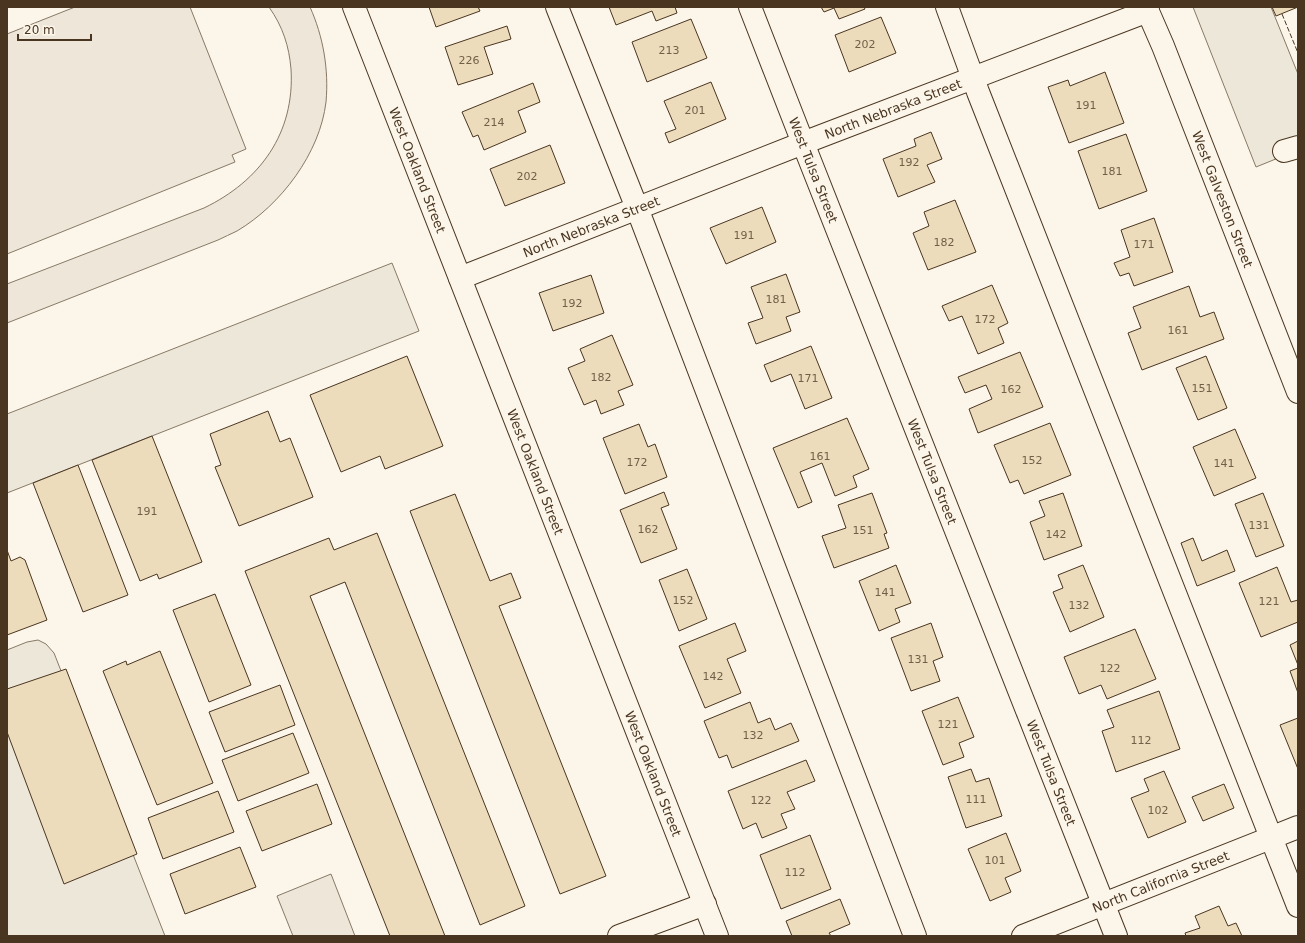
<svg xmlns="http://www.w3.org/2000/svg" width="1305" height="943" viewBox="0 0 1305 943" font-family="'DejaVu Sans',sans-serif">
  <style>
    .green { fill: #ede6d9; stroke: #887966 }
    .parking { fill: #ede7d9; stroke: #887966 }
    .building { fill: #ecdcbc; stroke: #4a3520 }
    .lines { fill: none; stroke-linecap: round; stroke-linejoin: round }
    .minor-casing { stroke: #4a3520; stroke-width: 24 }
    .minor { stroke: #fbf6e9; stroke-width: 22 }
    .fence { stroke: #4a3520; stroke-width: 1; stroke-dasharray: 5 2; stroke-linecap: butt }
    .labels { text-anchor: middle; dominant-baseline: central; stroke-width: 3; stroke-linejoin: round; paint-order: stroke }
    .number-label { font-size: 11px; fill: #725f47 }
    .street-label { font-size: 13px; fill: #4a3520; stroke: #fbf6e9 }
  </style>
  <rect width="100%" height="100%" fill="#fbf6e9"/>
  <g class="green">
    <polygon points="75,7 190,7 246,149 232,155 235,162 7,254 7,34"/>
    <path d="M 269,7 L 310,7 C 323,36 329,69 326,102 C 320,153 281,205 237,231 C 231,234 224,237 218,240 L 7,323 L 7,284 L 204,208 C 260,181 295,133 291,69 C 289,46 283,27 269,7 Z"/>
    <polygon points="331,874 355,936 293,936 277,896"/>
  </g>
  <g class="parking">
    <polygon points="1193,7 1271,7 1298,74 1298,150 1256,167"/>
    <polygon points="392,263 419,331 7,493 7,414"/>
    <polygon points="38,640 46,644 54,653 165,936 7,936 7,650 27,642"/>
  </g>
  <g class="building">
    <polygon points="429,7 478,7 480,11 436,27"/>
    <polygon points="609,7 675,7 677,13 656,21 652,11 616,25"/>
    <polygon points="821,7 864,7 865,9 839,19 834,8 824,12"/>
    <polygon points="1272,7 1298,7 1276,16"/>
    <polygon points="881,17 896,53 849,72 835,35"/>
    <polygon points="691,19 707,58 647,82 632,42"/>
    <polygon points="507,26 511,39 484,47 493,74 458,85 445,47"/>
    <polygon points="1105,72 1124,123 1069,143 1048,87 1068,80 1070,86"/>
    <polygon points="711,82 726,119 669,143 665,133 676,129 664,101"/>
    <polygon points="533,83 540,102 518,111 526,132 484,150 478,135 473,137 462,112"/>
    <polygon points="931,132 942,159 927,165 935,182 898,197 883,159 916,146 914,139"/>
    <polygon points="1126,134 1147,191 1099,209 1078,151"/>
    <polygon points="550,145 565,183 505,206 490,169"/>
    <polygon points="955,200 976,252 928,270 913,233 929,226 924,212"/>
    <polygon points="762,207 776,242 726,264 710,228"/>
    <polygon points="1154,218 1173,272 1134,286 1129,273 1120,276 1114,263 1130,257 1121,230"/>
    <polygon points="786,274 800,312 786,317 791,331 756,344 748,323 763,318 751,287"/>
    <polygon points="591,275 604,313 553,331 539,293"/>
    <polygon points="992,285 1008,323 998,328 1004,343 978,354 962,316 949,321 942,306"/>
    <polygon points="1189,286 1200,317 1214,312 1224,339 1142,370 1128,333 1141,328 1133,307"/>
    <polygon points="612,335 633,385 618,391 624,405 601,414 596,400 584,405 568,368 585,361 580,349"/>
    <polygon points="811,346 832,398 805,409 791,374 771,382 764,365"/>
    <polygon points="1020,352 1043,407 978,433 969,409 992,399 986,385 965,393 958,377"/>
    <polygon points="407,356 443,446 385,469 380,456 341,472 310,395"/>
    <polygon points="1206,356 1227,408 1198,420 1176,368"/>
    <polygon points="268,411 280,442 290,438 313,497 239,526 215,467 221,465 210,434"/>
    <polygon points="847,418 869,469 853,476 857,487 835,496 822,463 800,472 812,502 798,508 773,448"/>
    <polygon points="1050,423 1071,475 1024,494 1018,480 1010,483 994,445"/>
    <polygon points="639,424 648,447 655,444 667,477 625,494 603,438"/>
    <polygon points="1235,429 1256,478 1214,496 1193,447"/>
    <polygon points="152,436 202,562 159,579 157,574 140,581 92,460"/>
    <polygon points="78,465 128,595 83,612 33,483"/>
    <polygon points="664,492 669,505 661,508 677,549 641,563 620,510"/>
    <polygon points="872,493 887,533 884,534 889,548 834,568 822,536 846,528 838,505"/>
    <polygon points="1063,493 1082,546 1044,560 1030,522 1045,516 1039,501"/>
    <polygon points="1263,493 1284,546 1256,557 1235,504"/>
    <polygon points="455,494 490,581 511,573 521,598 499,606 606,876 560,894 410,511"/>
    <polygon points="377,533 525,906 480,925 345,582 310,596 445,936 390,936 245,571 329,538 334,550"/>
    <polygon points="1193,538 1202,561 1227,550 1235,571 1197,586 1181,543"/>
    <polygon points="7,550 11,561 20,557 25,560 47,620 7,635"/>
    <polygon points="896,565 911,603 895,609 900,622 879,631 859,581"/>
    <polygon points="1083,565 1104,617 1070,632 1053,592 1063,588 1058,575"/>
    <polygon points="1277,567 1291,602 1298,600 1298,622 1261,637 1239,583"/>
    <polygon points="687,569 707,619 679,631 659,580"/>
    <polygon points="215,594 251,685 209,702 173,610"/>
    <polygon points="735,623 746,651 727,659 741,693 705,708 679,646"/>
    <polygon points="931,623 943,657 933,661 940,681 911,691 891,638"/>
    <polygon points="1135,629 1156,679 1107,699 1101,685 1079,694 1064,657"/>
    <polygon points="1298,641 1298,665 1290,645"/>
    <polygon points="160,651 213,783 157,805 103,671 126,661 127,665"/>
    <polygon points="1298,668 1298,693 1290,671"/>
    <polygon points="66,669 137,854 64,884 7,732 7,689"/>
    <polygon points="280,685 295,725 225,752 209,712"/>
    <polygon points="1159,691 1180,749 1116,772 1102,731 1114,727 1107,710"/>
    <polygon points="958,697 974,737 959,743 964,757 943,765 922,711"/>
    <polygon points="750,702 758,723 770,718 775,730 791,723 799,741 732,768 727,755 719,758 704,721"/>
    <polygon points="1298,718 1298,769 1280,725"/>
    <polygon points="293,733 309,773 238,801 222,760"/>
    <polygon points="806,760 815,781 787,792 795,809 781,814 787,828 762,838 756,823 743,829 728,791"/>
    <polygon points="971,769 976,782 989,778 1002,816 966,828 948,777"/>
    <polygon points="1164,771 1186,822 1148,838 1131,798 1149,791 1144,779"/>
    <polygon points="317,784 332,824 262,851 246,811"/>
    <polygon points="1224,784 1234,808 1203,821 1192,797"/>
    <polygon points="218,791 234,832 163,859 148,818"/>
    <polygon points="1006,833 1021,871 1005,878 1011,892 990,901 968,849"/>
    <polygon points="810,835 831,889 781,909 760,855"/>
    <polygon points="240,847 256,887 185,914 170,874"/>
    <polygon points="840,899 850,924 829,933 831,936 792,936 786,921"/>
    <polygon points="1219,906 1228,926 1236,923 1242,936 1186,936 1185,933 1200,928 1195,916"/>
  </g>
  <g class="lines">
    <g class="minor-casing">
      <g id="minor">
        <path id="s1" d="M 354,7 L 717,936"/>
        <polyline points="557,7 637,208 915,936"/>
        <path id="s2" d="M 750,7 L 803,143 L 1116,936"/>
        <polyline points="947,7 978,92 1298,906"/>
        <path id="s3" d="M 1146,7 L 1163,46 L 1298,392"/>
        <polyline points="1284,151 1298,147"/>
        <path id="s4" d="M 460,278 L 803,143 L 1148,11"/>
        <polyline points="619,936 705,904"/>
        <path id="s5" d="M 1023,936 L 1298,827"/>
      </g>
    </g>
    <use href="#minor" class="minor"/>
    <polyline class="fence" points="1282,14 1298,53"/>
  </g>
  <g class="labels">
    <g class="number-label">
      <text x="865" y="44">202</text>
      <text x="669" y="50">213</text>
      <text x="469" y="60">226</text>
      <text x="1086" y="105">191</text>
      <text x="695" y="110">201</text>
      <text x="494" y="122">214</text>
      <text x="909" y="162">192</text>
      <text x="1112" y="171">181</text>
      <text x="527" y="176">202</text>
      <text x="744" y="235">191</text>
      <text x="944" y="242">182</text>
      <text x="1144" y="244">171</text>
      <text x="776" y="299">181</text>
      <text x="572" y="303">192</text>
      <text x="985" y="319">172</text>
      <text x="1178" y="330">161</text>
      <text x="601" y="377">182</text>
      <text x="808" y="378">171</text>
      <text x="1202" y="388">151</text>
      <text x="1011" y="389">162</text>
      <text x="820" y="456">161</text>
      <text x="1032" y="460">152</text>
      <text x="637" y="462">172</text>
      <text x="1224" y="463">141</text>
      <text x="147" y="511">191</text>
      <text x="1259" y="525">131</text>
      <text x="648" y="529">162</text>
      <text x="863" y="530">151</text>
      <text x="1056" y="534">142</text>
      <text x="885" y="592">141</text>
      <text x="683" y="600">152</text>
      <text x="1269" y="601">121</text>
      <text x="1079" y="605">132</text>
      <text x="918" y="659">131</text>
      <text x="1110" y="668">122</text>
      <text x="713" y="676">142</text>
      <text x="948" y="724">121</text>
      <text x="753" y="735">132</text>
      <text x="1141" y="740">112</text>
      <text x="976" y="799">111</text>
      <text x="761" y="800">122</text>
      <text x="1158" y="810">102</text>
      <text x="995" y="860">101</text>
      <text x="795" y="872">112</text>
    </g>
    <g class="street-label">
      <text stroke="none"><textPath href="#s4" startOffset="465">North Nebraska Street</textPath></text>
      <text stroke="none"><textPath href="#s1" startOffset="175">West Oakland Street</textPath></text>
      <text stroke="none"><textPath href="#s2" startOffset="175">West Tulsa Street</textPath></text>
      <text stroke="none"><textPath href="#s3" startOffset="207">West Galveston Street</textPath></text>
      <text stroke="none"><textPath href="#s4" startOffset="141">North Nebraska Street</textPath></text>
      <text stroke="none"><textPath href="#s1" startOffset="499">West Oakland Street</textPath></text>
      <text stroke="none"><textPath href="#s2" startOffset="499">West Tulsa Street</textPath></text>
      <text stroke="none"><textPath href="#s1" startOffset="823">West Oakland Street</textPath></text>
      <text stroke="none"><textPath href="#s2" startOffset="823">West Tulsa Street</textPath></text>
      <text stroke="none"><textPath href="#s5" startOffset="148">North California Street</textPath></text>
    </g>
  </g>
  <rect width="1305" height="943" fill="none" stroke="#4a3520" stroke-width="16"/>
  <path d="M18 34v6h73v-6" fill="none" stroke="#4a3520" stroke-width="2"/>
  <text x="24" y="34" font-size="12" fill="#4a3520" stroke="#fbf6e9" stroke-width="3" paint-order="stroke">20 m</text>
</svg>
